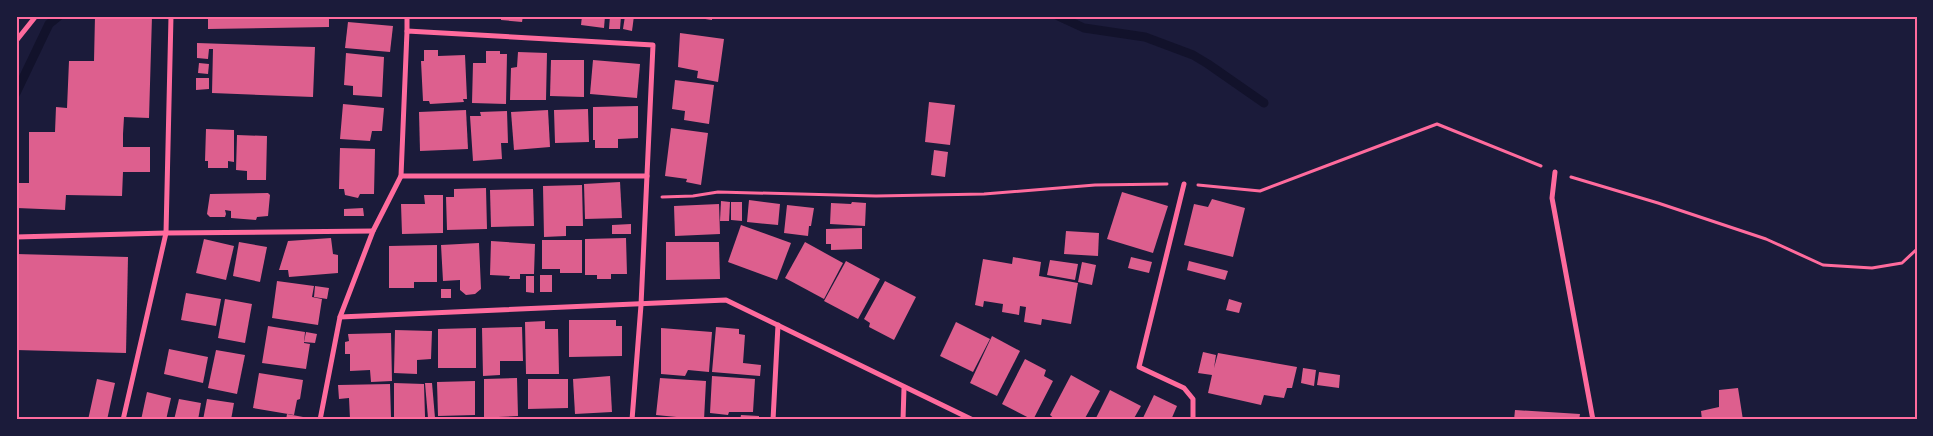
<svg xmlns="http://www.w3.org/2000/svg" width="1933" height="436" viewBox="0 0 1933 436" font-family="'DM Sans',sans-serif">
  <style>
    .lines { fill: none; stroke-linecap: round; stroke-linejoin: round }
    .stream { stroke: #12122b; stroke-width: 9 }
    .building { fill: #dd5f8e }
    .path { stroke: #ff6b9d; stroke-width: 3 }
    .minor { stroke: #ff6b9d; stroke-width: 5 }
    .neatline { fill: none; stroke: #ff6b9d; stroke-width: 2 }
  </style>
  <rect width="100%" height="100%" fill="#1b1b3a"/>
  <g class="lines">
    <g class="stream">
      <polyline points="1058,16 1084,28 1145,37 1193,55 1208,64 1264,103"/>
      <polyline points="16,93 49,24 59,16"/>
    </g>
  </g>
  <g class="building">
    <polygon points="95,16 152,16 149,118 124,117 123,134 123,147 150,147 150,172 123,172 122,196 66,195 65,210 17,208 18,183 29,183 29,132 55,132 56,107 67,108 69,61 94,61"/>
    <polygon points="501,16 523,16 522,22 501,20"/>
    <polygon points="582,16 605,16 604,28 581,25"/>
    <polygon points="610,16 621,16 620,29 609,29"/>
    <polygon points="625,16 634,16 632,31 623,29"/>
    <polygon points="685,16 712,16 712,20"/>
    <polygon points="329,17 329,27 208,29 208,19"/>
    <polygon points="348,22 393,26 390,52 345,48"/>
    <polygon points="680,33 724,39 718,82 697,78 698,71 678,67"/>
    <polygon points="197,43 315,47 313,97 212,93 213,49 209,49 208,59 197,58"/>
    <polygon points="424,50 438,50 438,56 465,55 467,99 463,99 464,102 430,104 429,101 423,101 421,61 424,61"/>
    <polygon points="486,51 500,51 500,54 507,54 506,104 472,103 473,63 486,63"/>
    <polygon points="518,52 547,53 546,100 510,100 511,68 517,67"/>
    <polygon points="346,53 384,57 382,97 353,95 353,86 344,85"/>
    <polygon points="551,60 584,60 584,97 550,96"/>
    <polygon points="593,60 640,64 637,98 590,94"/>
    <polygon points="199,63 209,64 208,74 198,73"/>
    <polygon points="196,78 209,78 209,89 196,90"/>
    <polygon points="675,80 714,85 709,124 684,120 685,111 672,109"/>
    <polygon points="929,102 955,105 950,145 925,142"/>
    <polygon points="343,104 384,108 382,131 372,131 370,141 340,139"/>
    <polygon points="638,106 638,138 618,139 618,148 595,148 595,140 593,140 593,107"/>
    <polygon points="588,109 589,142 555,143 554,110"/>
    <polygon points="466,110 468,149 420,151 419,112"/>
    <polygon points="548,110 550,147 514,150 511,112"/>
    <polygon points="507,111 508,143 501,143 502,159 473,161 470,116 481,116 480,112"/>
    <polygon points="671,128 708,133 701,185 686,182 687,179 665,176"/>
    <polygon points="206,129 234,130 234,162 228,161 228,168 208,168 208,161 205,161"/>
    <polygon points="237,135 267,136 266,180 247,180 247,171 236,170"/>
    <polygon points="340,148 375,149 374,194 360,194 358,198 345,195 344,189 339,189"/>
    <polygon points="934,150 948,152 945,177 931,175"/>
    <polygon points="620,182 622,218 585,219 584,184"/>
    <polygon points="582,185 583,226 566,226 566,236 544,237 543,186"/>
    <polygon points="486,188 487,229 447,230 446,197 454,197 454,189"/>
    <polygon points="533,189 534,226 491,227 490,190"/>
    <polygon points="1122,192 1168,206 1153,253 1107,239"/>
    <polygon points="268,193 270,195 268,216 257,217 256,220 231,218 231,211 225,210 226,214 225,217 210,217 207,214 210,194"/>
    <polygon points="424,195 443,195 443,233 402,234 401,204 425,204"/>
    <polygon points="1212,199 1245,208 1233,257 1184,245 1194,204 1208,207"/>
    <polygon points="749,200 780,204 778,225 747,222"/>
    <polygon points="721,201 730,202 729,221 720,221"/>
    <polygon points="731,202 742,202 742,221 731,220"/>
    <polygon points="852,202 866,203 865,226 830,224 831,203 851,204"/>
    <polygon points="719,204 720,234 675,236 674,206"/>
    <polygon points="787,205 814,208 811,226 809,226 808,236 784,233"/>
    <polygon points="363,208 364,216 344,216 344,209"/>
    <polygon points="631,224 631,234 612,234 612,225"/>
    <polygon points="741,225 791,243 777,280 728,262"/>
    <polygon points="862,228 862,249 831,250 831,244 826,244 826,229"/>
    <polygon points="1066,231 1099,233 1098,256 1064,254"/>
    <polygon points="331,238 333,254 338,255 338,273 289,277 288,270 279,270 288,241"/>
    <polygon points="626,238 627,274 611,274 611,279 597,279 597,275 585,275 585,239"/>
    <polygon points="204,239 234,246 226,280 196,273"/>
    <polygon points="542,240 582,240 582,273 560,273 560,269 542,269"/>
    <polygon points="491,241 535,244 534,274 520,274 520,279 509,279 510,276 490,275"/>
    <polygon points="239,242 267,247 260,282 233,276"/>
    <polygon points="666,242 719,242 720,279 666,280"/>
    <polygon points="805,242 843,263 824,299 785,278"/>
    <polygon points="479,243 481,289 475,294 466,295 460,290 460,280 443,281 441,245"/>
    <polygon points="437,245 437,282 414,282 414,288 389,288 389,246"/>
    <polygon points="16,254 128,257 126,353 16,350"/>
    <polygon points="1013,257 1041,262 1039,276 1078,283 1071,324 1042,319 1041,325 1024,322 1026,307 1020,306 1019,315 1002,312 1003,304 984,301 983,307 975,305 983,259 1012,264"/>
    <polygon points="1131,257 1152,262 1149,273 1128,268"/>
    <polygon points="1050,260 1078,264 1075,280 1047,275"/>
    <polygon points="846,261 880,279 858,319 824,301"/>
    <polygon points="1189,261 1228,271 1225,280 1187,270"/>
    <polygon points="1082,262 1096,265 1092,285 1078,282"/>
    <rect x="540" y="275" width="12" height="17"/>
    <polygon points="526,276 534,276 534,293 526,292"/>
    <polygon points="277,281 314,286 312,297 322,299 318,325 272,318"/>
    <polygon points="885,281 916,297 894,340 869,327 870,323 864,319"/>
    <polygon points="315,286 329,288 327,299 314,297"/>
    <rect x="441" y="289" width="10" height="9"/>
    <polygon points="186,293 221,299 216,326 181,320"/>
    <polygon points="225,299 252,304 245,343 218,338"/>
    <polygon points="1229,299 1242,303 1239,313 1226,310"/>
    <polygon points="569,320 616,320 616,326 622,326 622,356 569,357"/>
    <polygon points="545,321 545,329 558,329 559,374 526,374 525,322"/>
    <polygon points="956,322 990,339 973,372 940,356"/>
    <polygon points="268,326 305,332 304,343 310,344 306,369 262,363"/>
    <polygon points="522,327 523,361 500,361 500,375 483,376 482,328"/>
    <polygon points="716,327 739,329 739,334 745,335 743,363 761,365 760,376 712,372"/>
    <polygon points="476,328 476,368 438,368 438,329"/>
    <polygon points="661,328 712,332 709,372 688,370 685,376 661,374"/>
    <polygon points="395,330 432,331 431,359 417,360 417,374 394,373"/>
    <polygon points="306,332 317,334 315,343 304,342"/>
    <polygon points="391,333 392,381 371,382 370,370 350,371 350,354 345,354 345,342 349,341 348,334"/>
    <polygon points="992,336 1020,351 997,396 970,383"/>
    <polygon points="169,349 208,357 203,383 164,374"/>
    <polygon points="216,350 245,355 237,394 208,388"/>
    <polygon points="1203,352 1216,355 1214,368 1218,353 1297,367 1292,388 1287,388 1284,398 1264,395 1261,405 1208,393 1212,375 1198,373"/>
    <polygon points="1025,359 1046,370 1044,376 1053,381 1033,420 1002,404"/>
    <polygon points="1303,368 1316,370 1314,386 1301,383"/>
    <polygon points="1319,372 1340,375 1339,388 1317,385"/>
    <polygon points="259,373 303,380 300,399 297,400 294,415 253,408"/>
    <polygon points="1071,375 1100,391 1084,420 1056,420 1050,415"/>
    <polygon points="610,376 612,412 575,414 573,379"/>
    <polygon points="712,376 755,379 753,412 729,412 728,415 710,413"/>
    <polygon points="517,378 518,416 498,417 498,420 484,420 484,379"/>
    <polygon points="660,378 706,381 704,420 688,420 687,418 656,415"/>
    <polygon points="97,379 115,383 107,420 88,420"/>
    <polygon points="528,379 568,379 568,408 528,409"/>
    <polygon points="475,381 475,415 438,416 437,382"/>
    <polygon points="394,383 424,384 425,417 394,420"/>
    <polygon points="425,383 432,383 435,418 428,418"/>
    <polygon points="390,384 391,418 350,419 349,398 339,399 338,385"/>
    <polygon points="1738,388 1743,420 1702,420 1701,411 1719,407 1719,390"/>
    <polygon points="1110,390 1141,406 1133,420 1095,420"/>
    <polygon points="147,392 171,398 166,420 141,420"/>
    <polygon points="1154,395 1177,406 1171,420 1142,420"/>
    <polygon points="179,399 201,403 198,420 174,420"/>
    <polygon points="207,399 234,403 231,420 203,420"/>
    <polygon points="1515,410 1580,414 1579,420 1514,420"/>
    <polygon points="287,414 303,417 303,420 286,420"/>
    <polygon points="741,415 759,416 759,420 740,420"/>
  </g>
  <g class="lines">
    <g class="path">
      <polyline points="1571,177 1658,203 1766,239 1823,265 1872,268 1902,263 1917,249"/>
      <polyline points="1198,185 1260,191 1437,124 1541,166"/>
      <polyline points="662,197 693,196 718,192 876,196 984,194 1095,185 1167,184"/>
    </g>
    <g class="minor">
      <polyline points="407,31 407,16"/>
      <polyline points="16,41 36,16"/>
      <polyline points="1555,172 1552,198 1593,420"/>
      <polyline points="401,176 647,176"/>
      <polyline points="1184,184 1139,367 1184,388 1193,399 1193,420"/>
      <polyline points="16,237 166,233 373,231"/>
      <polyline points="340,317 726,300 973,420"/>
      <polyline points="123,420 166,233 171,16"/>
      <polyline points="320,420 340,317 373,231 401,176 407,31 653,45 641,305 632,420"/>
      <polyline points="773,420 778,325"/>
      <polyline points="903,420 904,388"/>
    </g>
  </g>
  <rect width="1933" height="436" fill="none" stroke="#1b1b3a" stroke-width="35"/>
  <rect x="18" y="18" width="1898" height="400" class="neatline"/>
</svg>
